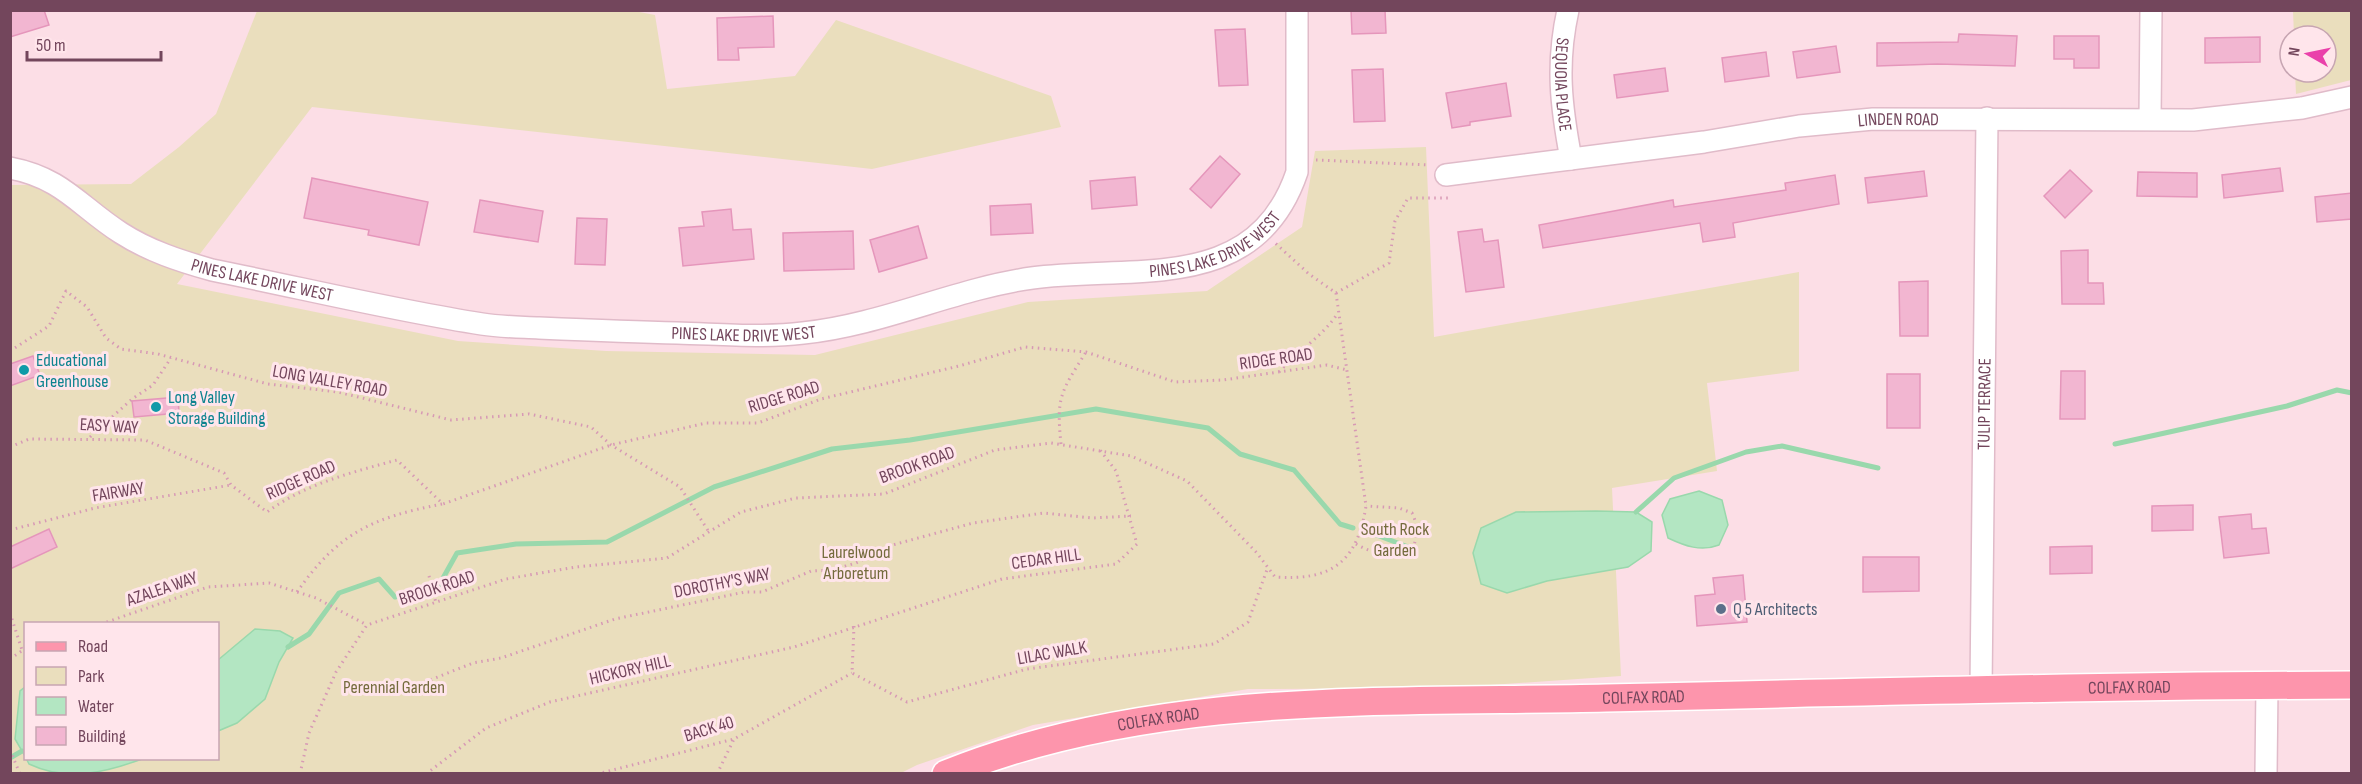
<svg xmlns="http://www.w3.org/2000/svg" width="2362" height="784" viewBox="0 0 2362 784" font-family="'Sofia Sans Condensed',sans-serif">
  <style>
    .green { fill: #eadebd; fill-rule: evenodd }
    .water { fill: #b3e6c2; stroke: #99d8ac; stroke-width: 1.5 }
    .lines { fill: none; stroke-linecap: round; stroke-linejoin: round }
    .stream { stroke: #99d8ac; stroke-width: 5 }
    .building { fill: #f2b6d1; stroke: #e596bb; stroke-width: 1.5 }
    .minor-casing { stroke: #e0bbc9; stroke-width: 24 }
    .major-casing { stroke: #fff; stroke-width: 30 }
    .path { stroke: #d799b5; stroke-width: 3; stroke-dasharray: 1.5 4.5; stroke-linecap: butt }
    .minor { stroke: #fff; stroke-width: 21 }
    .major { stroke: #fd95ac; stroke-width: 27 }
    .culture-dot { fill: #0f9aa8; stroke: #ffe5eb; stroke-width: 2 }
    .service-dot { fill: #5c6f8a; stroke: #ffe5eb; stroke-width: 2 }
    .labels { text-anchor: middle; dominant-baseline: central; stroke-width: 6; stroke-linejoin: round; paint-order: stroke }
    .street-label { font-size: 18px; fill: #73465c; stroke: #ffe5eb }
    .culture-label { font-size: 18px; fill: #0d838f; stroke: #ffe5eb; text-anchor: start }
    .park-label { font-size: 18px; fill: #746b3c; stroke: #ffe5eb }
    .service-label { font-size: 18px; fill: #4e5e75; stroke: #ffe5eb; text-anchor: start }
  </style>
  <rect width="100%" height="100%" fill="#fcdee6"/>
  <g class="green">
    <path d="M 257,11 L 634,11 L 655,15 L 667,89 L 795,76 L 836,20 L 1051,96 L 1061,127 L 872,169 L 312,107 L 177,284 L 458,341 L 606,351 L 815,355 L 1028,302 L 1207,291 L 1302,227 L 1315,151 L 1426,147 L 1434,337 L 1799,272 L 1799,371 L 1707,383 L 1717,471 L 1612,488 L 1621,676 L 1448,688 L 1248,689 L 1033,725 L 917,765 L 901,773 L 12,773 L 10,185 L 131,184 L 179,147 L 216,114 ZM 26,624 L 218,624 L 218,758 L 26,758 Z"/>
    <polygon points="2293,11 2351,11 2351,80 2296,94 2295,72 2326,72 2326,36 2294,36"/>
  </g>
  <g class="water">
    <path d="M 1699,491 L 1722,500 L 1728,525 L 1719,545 C 1701,552 1685,546 1668,538 L 1662,515 L 1670,499 Z"/>
    <polygon points="1596,511 1636,512 1652,522 1651,551 1628,567 1547,581 1507,593 1481,584 1473,553 1481,528 1516,512"/>
    <polygon points="255,629 280,631 293,638 279,662 265,699 237,723 218,731 218,660"/>
    <polygon points="25,687 26,758 15,739 20,691"/>
    <path d="M 26,758 L 142,758 L 142,759 C 104,773 67,782 29,764 Z"/>
  </g>
  <g class="lines">
    <g class="stream">
      <polyline points="2115,444 2287,406 2337,390 2352,393"/>
      <polyline points="1636,512 1674,478 1746,452 1782,446 1878,468"/>
      <polyline points="1366,531 1411,548"/>
      <polyline points="288,647 309,634 339,593 379,579 395,597 438,587 457,553 516,544 607,542 714,487 832,449 910,440 1096,409 1208,428 1240,454 1294,470 1340,524 1353,528"/>
      <polyline points="10,758 22,751"/>
    </g>
  </g>
  <g class="building">
    <polygon points="10,10 44,10 49,25 10,37"/>
    <polygon points="1351,10 1385,10 1386,33 1352,34"/>
    <polygon points="773,16 774,47 738,48 739,60 718,60 717,18"/>
    <polygon points="1245,29 1248,85 1219,86 1215,30"/>
    <polygon points="1959,34 2017,36 2015,66 1937,64 1877,66 1877,43 1958,42"/>
    <polygon points="2054,36 2099,36 2099,68 2074,68 2074,59 2054,59"/>
    <polygon points="2260,37 2260,62 2205,63 2205,38"/>
    <polygon points="1836,46 1840,72 1797,78 1793,52"/>
    <polygon points="1766,52 1769,76 1725,82 1722,58"/>
    <polygon points="1665,68 1668,91 1617,98 1614,75"/>
    <polygon points="1383,69 1385,121 1354,122 1352,70"/>
    <polygon points="1506,83 1511,116 1470,122 1470,125 1452,128 1446,93"/>
    <polygon points="1220,156 1240,174 1211,208 1190,189"/>
    <polygon points="2280,168 2283,191 2224,198 2222,175"/>
    <polygon points="2070,170 2092,191 2065,218 2044,196"/>
    <polygon points="1924,171 1927,196 1868,203 1865,178"/>
    <polygon points="2138,172 2197,173 2197,197 2137,196"/>
    <polygon points="1835,175 1839,204 1733,223 1735,237 1703,242 1700,223 1543,248 1539,225 1673,200 1674,207 1786,190 1785,183"/>
    <polygon points="1135,177 1137,205 1092,209 1090,181"/>
    <polygon points="312,178 428,202 419,245 368,235 369,230 304,218"/>
    <polygon points="2352,193 2352,219 2317,222 2315,197"/>
    <polygon points="480,200 543,211 538,242 474,232"/>
    <polygon points="1031,204 1033,233 991,235 990,206"/>
    <polygon points="731,209 733,230 751,229 754,259 683,266 679,228 704,226 702,212"/>
    <polygon points="577,218 607,219 605,265 575,264"/>
    <polygon points="918,226 927,258 879,272 870,240"/>
    <polygon points="1482,229 1484,242 1498,240 1504,287 1466,292 1458,232"/>
    <polygon points="853,231 854,269 784,271 783,233"/>
    <polygon points="2088,250 2088,283 2103,283 2104,304 2062,304 2061,251"/>
    <polygon points="1928,281 1928,336 1900,336 1899,282"/>
    <polygon points="33,356 40,375 10,386 10,364"/>
    <polygon points="2061,371 2085,371 2085,419 2060,419"/>
    <rect x="1887" y="374" width="33" height="54"/>
    <polygon points="178,397 179,413 134,417 132,401"/>
    <polygon points="2193,505 2193,530 2152,531 2152,506"/>
    <polygon points="2251,514 2252,529 2266,528 2269,553 2224,558 2219,517"/>
    <polygon points="49,529 57,547 10,569 10,547"/>
    <polygon points="2092,546 2092,573 2050,574 2050,547"/>
    <polygon points="1863,557 1919,557 1919,591 1863,592"/>
    <polygon points="1743,575 1747,622 1697,626 1695,596 1715,594 1713,578"/>
  </g>
  <g class="lines">
    <g class="minor-casing">
      <g id="minor">
        <path id="s1" d="M 1568,10 C 1556,64 1561,106 1571,159"/>
        <polyline points="2150,119 2151,10"/>
        <path id="s2" d="M 10,168 C 63,178 80,207 121,233 C 149,251 180,261 212,270 C 302,288 392,310 482,324 C 501,327 520,327 539,328 C 585,330 631,332 677,333 C 719,334 762,338 803,333 C 882,325 954,289 1032,278 C 1133,264 1255,296 1297,172 L 1297,10"/>
        <path id="s3" d="M 1446,175 L 1704,142 L 1799,126 L 1873,119 L 2193,120 L 2302,108 L 2352,97"/>
        <path id="s4" d="M 1981,689 L 1987,118"/>
        <polyline points="2266,774 2267,686"/>
      </g>
    </g>
    <g class="major-casing">
      <g id="major">
        <path id="s5" d="M 946,774 C 1154,690 1387,703 1606,698 C 1854,692 2103,686 2352,685"/>
      </g>
    </g>
    <g class="path">
      <polyline points="1316,160 1429,165"/>
      <polyline points="1336,293 1389,263 1395,221 1408,198 1448,198"/>
      <polyline points="10,351 49,326 66,291 87,307 106,338 121,349 158,354 268,384 338,392 451,420 529,414 591,427 611,445 680,487 709,532"/>
      <path d="M 1279,372 C 1298,351 1323,336 1338,313"/>
      <polyline points="90,437 132,399 153,385 171,358"/>
      <path d="M 1061,444 C 1056,396 1061,392 1086,352"/>
      <path d="M 10,447 L 29,439 L 145,440 L 224,473 L 231,485 L 267,512 C 305,484 353,472 397,460 L 443,504 L 611,445 L 706,423 L 758,423 L 821,399 L 959,366 L 1025,347 L 1086,352 L 1175,382 L 1223,380 L 1327,365 L 1347,370"/>
      <polyline points="10,530 95,508 231,485"/>
      <path d="M 1356,544 C 1372,554 1392,556 1412,551 C 1417,537 1419,527 1412,513 L 1399,508 L 1366,506"/>
      <polyline points="429,576 436,603"/>
      <path d="M 297,592 C 339,532 372,518 442,504"/>
      <polyline points="10,613 22,650"/>
      <polyline points="101,624 208,587 269,583 316,598 367,625"/>
      <polyline points="854,626 852,673 907,702 1027,669 1214,644 1248,622 1268,567"/>
      <polyline points="10,659 26,648"/>
      <polyline points="425,682 473,663 501,658 615,619 745,592 762,592 811,571 832,570 856,563 889,546 973,523 1044,513 1092,518 1131,516"/>
      <polyline points="10,750 20,774"/>
      <path d="M 300,774 L 309,733 L 336,672 L 367,625 L 506,579 L 576,567 L 667,558 L 741,512 L 796,498 L 884,494 L 995,450 L 1051,443 L 1131,456 L 1187,481 L 1257,553 L 1275,577 C 1331,581 1357,563 1366,506 L 1336,293 L 1309,274 L 1274,242"/>
      <polyline points="426,774 486,728 550,702 794,647 1002,579 1116,564 1137,544 1116,471 1100,450"/>
      <polyline points="597,774 734,739 852,673"/>
      <polyline points="717,774 734,739"/>
    </g>
    <use href="#minor" class="minor"/>
    <use href="#major" class="major"/>
  </g>
  <g class="culture-dot">
    <circle cx="24" cy="370" r="6"/>
    <circle cx="156" cy="407" r="6"/>
  </g>
  <circle class="service-dot" cx="1721" cy="609" r="6"/>
  <g class="labels">
    <g class="street-label">
      <text stroke="none"><textPath href="#s1" startOffset="75">SEQUOIA PLACE</textPath></text>
      <text stroke="none"><textPath href="#s3" startOffset="456">LINDEN ROAD</textPath></text>
      <text stroke="none"><textPath href="#s2" startOffset="1251">PINES LAKE DRIVE WEST</textPath></text>
      <text stroke="none"><textPath href="#s2" startOffset="280">PINES LAKE DRIVE WEST</textPath></text>
      <text stroke="none"><textPath href="#s2" startOffset="766">PINES LAKE DRIVE WEST</textPath></text>
      <text transform="translate(1276 359) rotate(-8)">RIDGE ROAD</text>
      <text transform="translate(330 381) rotate(10)">LONG VALLEY ROAD</text>
      <text transform="translate(784 397) rotate(-17)">RIDGE ROAD</text>
      <text stroke="none"><textPath href="#s4" startOffset="285">TULIP TERRACE</textPath></text>
      <text transform="translate(109 426) rotate(3)">EASY WAY</text>
      <text transform="translate(917 465) rotate(-20)">BROOK ROAD</text>
      <text transform="translate(301 480) rotate(-24)">RIDGE ROAD</text>
      <text transform="translate(118 492) rotate(-9)">FAIRWAY</text>
      <text transform="translate(1046 559) rotate(-8)">CEDAR HILL</text>
      <text transform="translate(722 583) rotate(-11)">DOROTHY'S WAY</text>
      <text transform="translate(437 588) rotate(-18)">BROOK ROAD</text>
      <text transform="translate(162 589) rotate(-19)">AZALEA WAY</text>
      <text transform="translate(1052 653) rotate(-10)">LILAC WALK</text>
      <text transform="translate(630 670) rotate(-13)">HICKORY HILL</text>
      <text stroke="none"><textPath href="#s5" startOffset="1192">COLFAX ROAD</textPath></text>
      <text stroke="none"><textPath href="#s5" startOffset="706">COLFAX ROAD</textPath></text>
      <text stroke="none"><textPath href="#s5" startOffset="220">COLFAX ROAD</textPath></text>
      <text transform="translate(709 729) rotate(-17)">BACK 40</text>
    </g>
    <g class="culture-label">
      <text x="36" y="360">Educational<tspan x="36" dy="21">Greenhouse</tspan></text>
      <text x="168" y="397">Long Valley<tspan x="168" dy="21">Storage Building</tspan></text>
    </g>
    <g class="park-label">
      <text x="1395" y="529">South Rock<tspan x="1395" dy="21">Garden</tspan></text>
      <text x="856" y="552">Laurelwood<tspan x="856" dy="21">Arboretum</tspan></text>
      <text x="394" y="687">Perennial Garden</text>
    </g>
    <g class="service-label">
      <text x="1733" y="609">Q 5 Architects</text>
    </g>
  </g>
  <rect width="2362" height="784" fill="none" stroke="#73465c" stroke-width="24"/>
  <rect x="24" y="622" width="195" height="138" fill="#ffe5eb" stroke="#c7a5b2" stroke-width="1.5"/>
  <rect x="36" y="642" width="30" height="9" fill="#fd95ac" stroke="#c7a5b2" stroke-width="1.5"/>
  <text x="78" y="652" font-size="18" fill="#73465c">Road</text>
  <rect x="36" y="667" width="30" height="18" fill="#eadebd" stroke="#c7a5b2" stroke-width="1.5"/>
  <text x="78" y="682" font-size="18" fill="#73465c">Park</text>
  <rect x="36" y="697" width="30" height="18" fill="#b3e6c2" stroke="#c7a5b2" stroke-width="1.5"/>
  <text x="78" y="712" font-size="18" fill="#73465c">Water</text>
  <rect x="36" y="727" width="30" height="18" fill="#f2b6d1" stroke="#c7a5b2" stroke-width="1.5"/>
  <text x="78" y="742" font-size="18" fill="#73465c">Building</text>
  <g transform="translate(2308 54) rotate(279)"><circle r="28" fill="#ffe5eb" stroke="#c7a5b2" stroke-width="1.5"/>
  <path d="M0-4.5L10 22L0 15L-10 22Z" fill="#ea40aa"/>
  <text y="-9" font-size="16" font-weight="bold" text-anchor="middle" fill="#73465c">N</text>
  </g>
  <path d="M27 51v9h134v-9" fill="none" stroke="#73465c" stroke-width="3"/>
  <text x="36" y="51" font-size="18" fill="#73465c" stroke="#ffe5eb" stroke-width="4.5" paint-order="stroke">50 m</text>
</svg>
